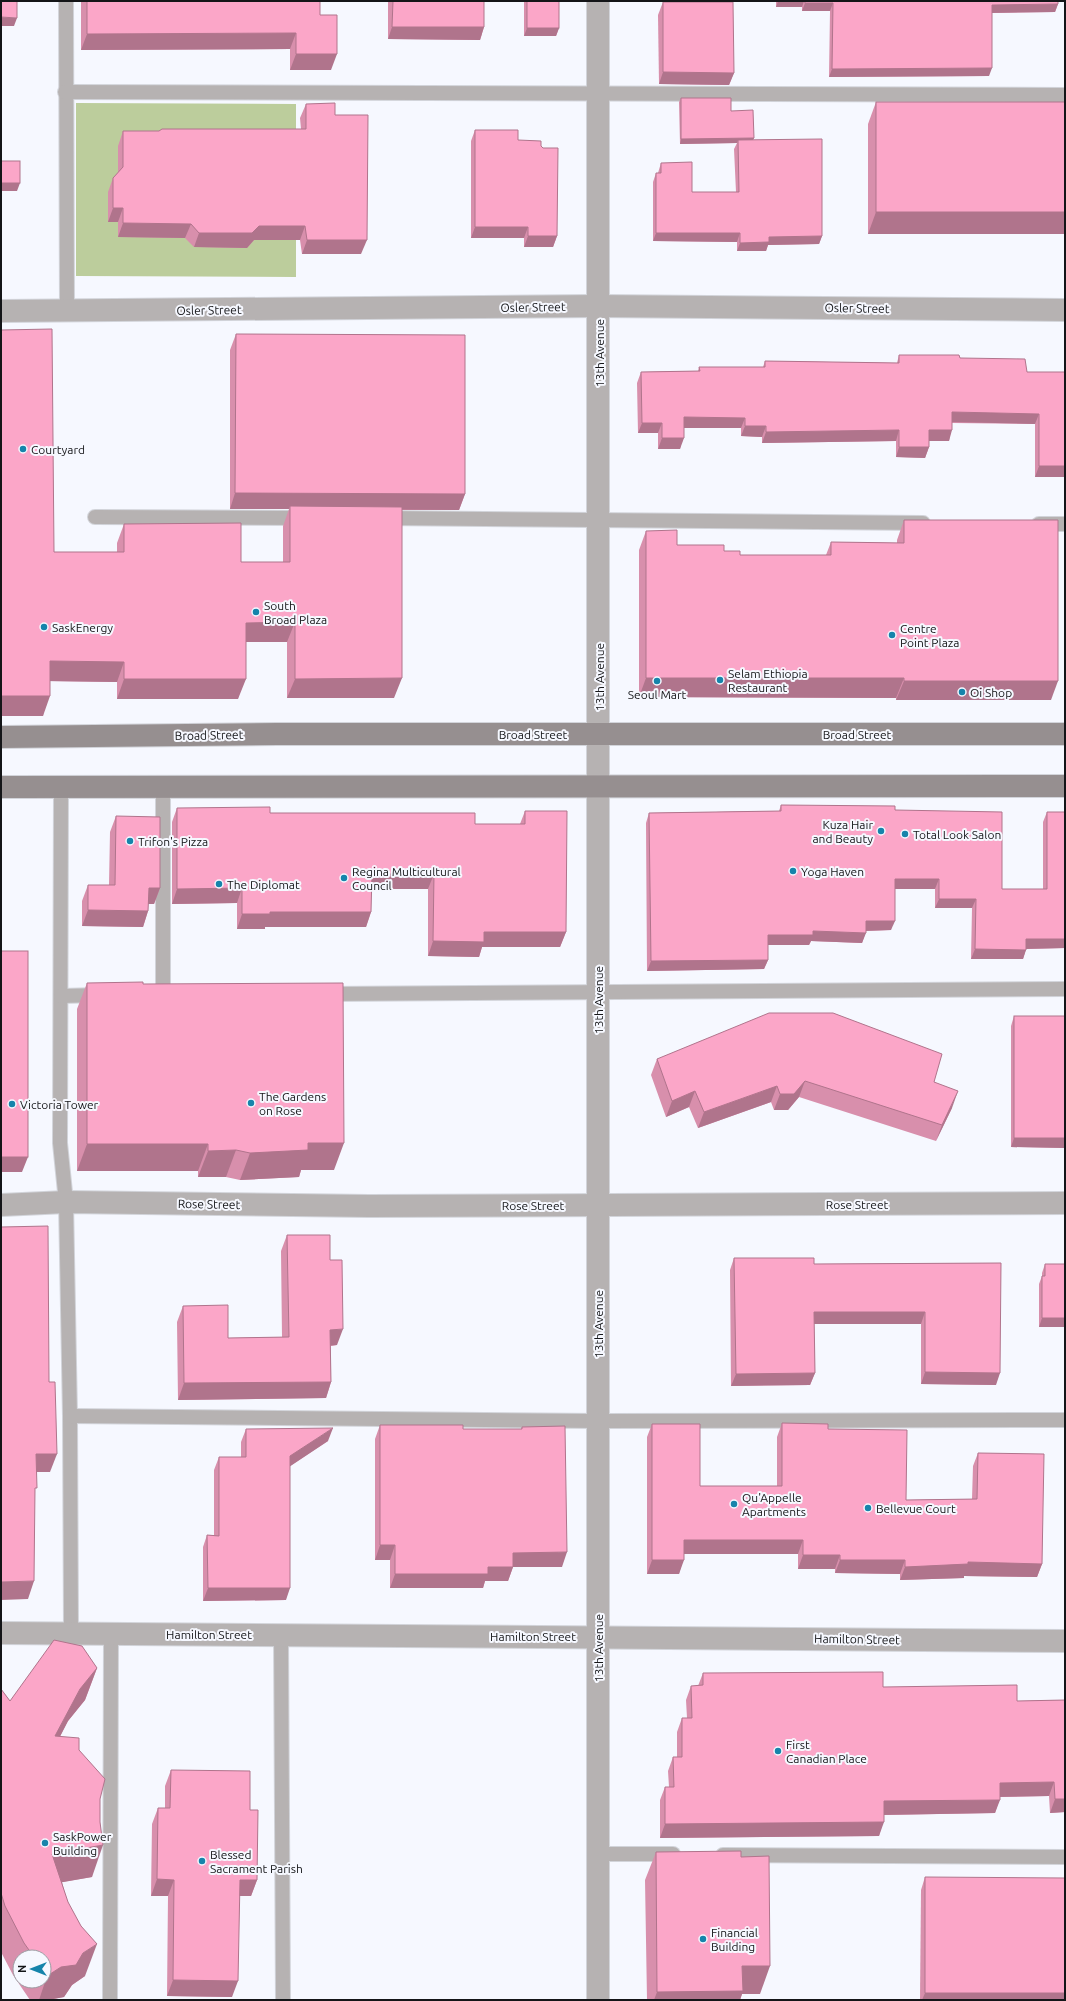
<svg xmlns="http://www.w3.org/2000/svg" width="1066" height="2001" viewBox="0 0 1066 2001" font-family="Ubuntu,sans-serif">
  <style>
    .green { fill: #bccd9c }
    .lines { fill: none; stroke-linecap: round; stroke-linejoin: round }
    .lane-casing { stroke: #d2d4da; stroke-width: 16 }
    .street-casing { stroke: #d2d4da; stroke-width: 24 }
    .secondary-casing { stroke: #d2d4da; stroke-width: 24 }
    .lane { stroke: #b6b2b2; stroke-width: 14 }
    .street { stroke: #b6b2b2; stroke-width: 22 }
    .secondary { stroke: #968f90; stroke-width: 22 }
    .wall { fill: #d88fac; fill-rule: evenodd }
    .shaded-wall { fill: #b0748c }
    .building { fill: #fba6c8; stroke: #b0748c }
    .poi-dot { fill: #1684ab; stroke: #f6f8ff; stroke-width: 1.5 }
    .labels { text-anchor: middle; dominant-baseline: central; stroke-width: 4; stroke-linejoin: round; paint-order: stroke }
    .street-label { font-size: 12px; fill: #141518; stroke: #f6f8ff }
    .poi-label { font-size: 12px; fill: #141518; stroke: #f6f8ff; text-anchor: start }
  </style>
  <rect width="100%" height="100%" fill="#f6f8ff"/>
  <polygon class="green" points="76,103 296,104 296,277 76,276"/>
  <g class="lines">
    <g class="lane-casing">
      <g id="lane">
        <polyline points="66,1 67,311"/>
        <polyline points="65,92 1065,95"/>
        <polyline points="95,517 305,518"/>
        <polyline points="383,518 923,523"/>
        <polyline points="1039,524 1065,524"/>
        <polyline points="61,787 60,1143 66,1202 70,1416 71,1633"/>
        <polyline points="163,787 163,995"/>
        <polyline points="325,994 1065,989"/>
        <polyline points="61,996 100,995"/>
        <polyline points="70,1416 598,1421 1065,1420"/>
        <polyline points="281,1634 283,2000"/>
        <polyline points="598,1854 673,1854"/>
        <polyline points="723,1855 1065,1857"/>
        <polyline points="110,2000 111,1633"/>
      </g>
    </g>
    <g class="street-casing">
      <g id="street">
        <polyline points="1,311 598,306 1065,310"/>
        <polyline points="1,1205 66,1202 369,1206 1065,1203"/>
        <polyline points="1,1633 1065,1641"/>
        <polyline points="598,2000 598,1"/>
      </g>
    </g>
    <g class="secondary-casing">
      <g id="secondary">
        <polyline points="1,737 277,734 1065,734"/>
        <polyline points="1,787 1065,786"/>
      </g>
    </g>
    <use href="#lane" class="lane"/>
    <use href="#street" class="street"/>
    <use href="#secondary" class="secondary"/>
  </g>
  <g class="wall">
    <polygon points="81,1 320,1 320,15 331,70 290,70 290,49 81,50"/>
    <polygon points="388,1 484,1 484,27 480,40 388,39"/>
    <polygon points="524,1 559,1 559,28 556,36 524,36"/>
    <polygon points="776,1 1065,1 1065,2 1058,2 1058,4 1055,12 992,13 989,76 829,77 830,11 802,11 802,7 776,7"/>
    <polygon points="663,2 734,73 729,85 659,84 658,15"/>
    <polygon points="681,98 731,111 754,138 753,140 822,236 819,244 768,245 766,251 737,251 737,242 653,241 653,182 656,173 658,173 661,163 692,192 736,192 734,149 737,143 680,144 679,102"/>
    <polygon points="876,102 1065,234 868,234 868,124"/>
    <polygon points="306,104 335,115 361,254 302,254 300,240 254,240 247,248 194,247 185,238 118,237 118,222 108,222 108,192 113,178 118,173 118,146 123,131 159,131 301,129 300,118"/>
    <polygon points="475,130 541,146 557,236 553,247 524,247 524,238 471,238 471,141"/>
    <polygon points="236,334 465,494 459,510 402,510 394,698 287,698 287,642 246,642 238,699 117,699 117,682 50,681 43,716 54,552 117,552 117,543 124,524 241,562 283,562 283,526 289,509 230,509 230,350"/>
    <polygon points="899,355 960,358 1027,372 1065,477 1035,477 1035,424 952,423 949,441 929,441 929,447 925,458 896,457 896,441 762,443 762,437 741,436 741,428 684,428 680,449 658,449 658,433 638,433 637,383 641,372 698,371 699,367 763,367 765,361 897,363"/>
    <polygon points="904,520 1051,700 896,700 896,698 639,697 639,550 646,531 677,545 724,551 740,555 826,555 831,542 897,543 897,540"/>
    <polygon points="781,805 895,810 1002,889 1043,889 1043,822 1047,812 1065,812 1065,948 1026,949 1023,959 971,959 972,908 935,908 935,889 895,889 891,930 866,931 862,943 811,941 809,945 768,945 768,960 764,969 647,971 646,823 649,813 779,811"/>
    <polygon points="177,808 475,824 520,824 525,811 566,932 560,947 482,947 479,957 428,956 428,889 371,889 371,912 366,927 265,927 265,929 237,929 237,903 172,904 172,822"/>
    <polygon points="116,816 160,888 154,904 148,904 148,911 143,927 82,926 82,901 88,885 109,885 110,832"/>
    <polygon points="87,983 143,984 334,1170 301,1170 299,1177 240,1180 226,1177 198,1177 198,1171 77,1171 77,1009"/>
    <polygon points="1014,1016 1065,1016 1065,1148 1011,1147 1011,1026"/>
    <polygon points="657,1059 934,1082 952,1108 936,1141 799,1097 788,1110 774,1110 771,1102 698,1128 689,1107 666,1117 651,1075"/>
    <polygon points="287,1235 330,1260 337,1345 331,1346 331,1382 326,1398 178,1400 177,1322 183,1306 228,1338 282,1337 281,1251"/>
    <polygon points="734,1258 814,1264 1001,1263 996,1385 921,1384 921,1324 814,1324 815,1373 810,1385 731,1386 730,1270"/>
    <polygon points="1045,1264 1065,1264 1065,1327 1039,1327 1039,1284 1042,1276 1042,1273"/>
    <polygon points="782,1423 828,1429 906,1500 972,1499 973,1466 978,1453 1042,1564 1037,1577 964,1576 964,1578 900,1580 900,1574 835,1573 835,1569 798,1569 798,1554 684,1554 679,1574 647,1574 647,1437 652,1424 700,1486 777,1486 777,1437"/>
    <polygon points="380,1425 463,1429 521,1429 522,1427 562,1567 513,1567 508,1581 485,1581 483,1588 390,1588 390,1560 375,1560 375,1439"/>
    <polygon points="246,1429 328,1441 290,1466 286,1600 203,1601 203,1547 207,1535 214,1535 214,1470 219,1457 241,1457 241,1442"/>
    <path d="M 97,1668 L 85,1700 L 68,1721 L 60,1736 L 79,1750 L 100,1799 L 92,1877 L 62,1882 L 85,1976 L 72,1985 L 64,1997 L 48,2000 L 30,2000 L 13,1975 L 1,1952 L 1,1689 L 10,1701 ZM 20,1957 L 44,1957 L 44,1981 L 20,1981 Z"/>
    <polygon points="703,1673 883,1687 1017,1701 1065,1700 1065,1812 1050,1813 1049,1796 1000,1797 995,1813 884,1815 879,1836 660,1838 660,1800 665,1787 669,1787 668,1771 673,1757 677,1757 677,1732 682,1718 687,1718 686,1700 691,1686 698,1686"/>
    <polygon points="171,1770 250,1810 257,1880 251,1896 239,1896 232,1997 167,1996 168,1896 151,1896 152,1824 158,1808 165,1808 165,1786"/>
    <polygon points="656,1852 760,1994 742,1994 740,2000 647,2000 645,1880"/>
    <polygon points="925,1877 1065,2000 920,2000 921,1890"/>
  </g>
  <g class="shaded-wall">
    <polygon points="778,1 804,1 802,7 776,7"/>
    <rect x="1055" y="1" width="10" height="1"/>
    <polygon points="805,3 833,3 830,11 802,11"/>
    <polygon points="1058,4 1055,12 989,13 992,5"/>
    <polygon points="1,17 17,18 14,26 1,26"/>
    <polygon points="392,27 484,27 480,40 388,39"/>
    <polygon points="527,28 559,28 556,36 524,36"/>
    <polygon points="296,33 290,49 81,50 87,34"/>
    <polygon points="296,54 337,54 331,70 290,70"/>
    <polygon points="992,68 989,76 829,77 832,69"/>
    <polygon points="663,72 734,73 729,85 659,84"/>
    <polygon points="754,138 752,142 738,140 737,143 680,144 681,139"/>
    <polygon points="1,183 20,183 17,191 1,191"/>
    <polygon points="113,208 123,208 118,222 108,222"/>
    <polygon points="876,212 1065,212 1065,234 868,234"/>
    <polygon points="123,223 191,224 185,238 118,237"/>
    <polygon points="259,226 305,226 300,240 254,240 247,248 194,247 199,233"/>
    <polygon points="475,227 528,227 524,238 471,238"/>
    <polygon points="656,233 740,233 737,242 653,241"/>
    <polygon points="528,236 557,236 553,247 524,247"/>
    <polygon points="822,236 819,244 768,245 766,251 737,251 740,243 769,237"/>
    <polygon points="307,240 367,240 361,254 302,254"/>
    <polygon points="952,412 1039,414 1035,424 949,422"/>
    <polygon points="684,417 745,418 741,428 680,428"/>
    <polygon points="642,423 662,423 658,433 638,433"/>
    <polygon points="745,426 766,426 762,437 741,436"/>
    <polygon points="899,430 896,441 762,443 766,432"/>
    <polygon points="929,430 952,430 949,441 925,441"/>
    <polygon points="662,438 684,438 680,449 658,449"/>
    <polygon points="899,447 929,447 925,458 896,457"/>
    <polygon points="1039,466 1065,466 1065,477 1035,477"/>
    <polygon points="235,493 465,494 459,510 290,509 290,506 289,509 230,509"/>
    <polygon points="295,622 287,642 238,642 246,623"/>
    <polygon points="50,661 124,662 117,682 42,681"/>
    <polygon points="402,678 394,698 287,698 295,679"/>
    <polygon points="646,678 904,678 896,698 639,697"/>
    <polygon points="124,679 246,679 238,699 117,699"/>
    <polygon points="904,681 1058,681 1051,700 896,700"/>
    <polygon points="1,696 50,696 43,716 1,716"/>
    <polygon points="372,874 434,874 428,889 366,889"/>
    <polygon points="895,879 939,879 935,889 891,889"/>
    <polygon points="149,888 160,888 154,904 143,904"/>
    <polygon points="242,888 237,903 172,904 177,889"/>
    <polygon points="939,899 976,899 972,908 935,908"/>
    <polygon points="88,910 148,911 143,927 82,926"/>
    <polygon points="270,912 371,912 366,927 265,927 265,929 237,929 242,914"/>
    <polygon points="866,921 895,921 891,930 862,931"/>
    <polygon points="813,931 866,933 862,943 811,941 809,945 764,945 768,935"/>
    <polygon points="484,932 566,932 560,947 482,947 479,957 428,956 433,941"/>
    <polygon points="1026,939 1065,939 1065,948 1023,949"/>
    <polygon points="975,949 1026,950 1023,959 971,959"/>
    <polygon points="768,960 764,969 647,971 651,961"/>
    <polygon points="805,1081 799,1097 788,1110 774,1110 780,1094"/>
    <polygon points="777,1086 771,1102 698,1128 704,1112"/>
    <polygon points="695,1091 689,1107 666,1117 672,1101"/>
    <polygon points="958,1091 952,1108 936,1141 942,1125"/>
    <polygon points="1014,1138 1065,1138 1065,1148 1011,1147"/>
    <polygon points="308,1143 344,1143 334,1170 301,1170 299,1177 240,1180 250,1153"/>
    <polygon points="87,1144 208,1144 198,1171 77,1171"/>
    <polygon points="236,1150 226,1177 198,1177 208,1151"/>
    <polygon points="1,1157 28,1157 22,1172 1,1172"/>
    <polygon points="814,1312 925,1312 921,1324 810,1324"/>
    <polygon points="1042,1318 1065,1318 1065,1327 1039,1327"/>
    <polygon points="343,1329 337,1345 325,1346 330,1330"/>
    <polygon points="925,1372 1000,1373 996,1385 921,1384"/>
    <polygon points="815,1373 810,1385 731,1386 736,1374"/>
    <polygon points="331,1382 326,1398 178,1400 184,1383"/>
    <polygon points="333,1428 328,1441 286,1469 290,1456"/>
    <polygon points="36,1454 57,1454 50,1472 30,1472"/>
    <polygon points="684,1540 803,1540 798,1554 679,1554"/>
    <polygon points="380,1545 395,1545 390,1560 375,1560"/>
    <polygon points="567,1552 562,1567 513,1567 508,1581 485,1581 483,1588 390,1588 395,1574 488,1567 513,1553"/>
    <polygon points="803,1555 840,1555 835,1569 798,1569"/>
    <polygon points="652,1560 684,1560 679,1574 647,1574"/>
    <polygon points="840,1560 905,1560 900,1574 835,1573"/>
    <polygon points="968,1562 1042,1564 1037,1577 964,1576 964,1578 900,1580 905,1567"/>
    <polygon points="34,1581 28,1599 1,1600 1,1582"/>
    <polygon points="208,1588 290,1588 286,1600 203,1601"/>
    <polygon points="97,1668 85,1700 68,1721 44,1768 55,1736 80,1689"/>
    <polygon points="1054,1782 1049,1796 995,1797 1000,1783"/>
    <polygon points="1055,1799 1065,1799 1065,1812 1050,1813"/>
    <polygon points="1000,1800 995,1813 879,1815 884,1801"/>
    <polygon points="884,1822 879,1836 660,1838 665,1824"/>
    <polygon points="103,1845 92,1877 41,1886 52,1854"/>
    <polygon points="157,1879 174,1880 168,1896 151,1896"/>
    <polygon points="240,1880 257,1880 251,1896 234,1896"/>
    <polygon points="97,1944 85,1976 72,1985 64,1997 48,2000 39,2000 47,1976"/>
    <polygon points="742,1966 770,1966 760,1994 742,1994 740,2000 654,2000 657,1992"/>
    <polygon points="173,1980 238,1981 232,1997 167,1996"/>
    <polygon points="925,1993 1065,1993 1065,2000 922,2000"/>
  </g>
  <g class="building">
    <polygon points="1,1 17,1 17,18 1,17"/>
    <polygon points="87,1 320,1 320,15 337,15 337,54 296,54 296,33 87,34"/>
    <polygon points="393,1 484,1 484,27 392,27"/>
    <rect x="527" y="1" width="32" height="27"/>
    <polygon points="805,1 1058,1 1058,4 992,5 992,68 832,69 833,3 805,3"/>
    <polygon points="663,2 733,2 734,73 663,72"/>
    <polygon points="681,98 731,98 731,111 753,110 754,138 681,139"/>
    <rect x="876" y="102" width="189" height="110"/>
    <polygon points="335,103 335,115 368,115 367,240 307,240 305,226 259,226 252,233 199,233 191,224 123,223 123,208 113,208 113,178 123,167 123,131 159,131 162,129 306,129 306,104"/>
    <polygon points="475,130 518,130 518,140 541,141 541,146 543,148 558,148 557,236 528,236 528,227 475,227"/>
    <polygon points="822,139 822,236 769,237 769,242 740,243 740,233 656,233 656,173 661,173 661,163 692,162 692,192 739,192 738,140"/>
    <rect x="1" y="161" width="19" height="22"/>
    <polygon points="52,329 54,552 124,552 124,524 241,523 241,562 290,562 290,506 402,507 402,678 295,679 295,622 246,623 246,679 124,679 124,662 50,661 50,696 1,696 1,330"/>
    <polygon points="236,334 465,335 465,494 235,493"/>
    <polygon points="899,355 959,355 960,358 1025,359 1027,372 1065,372 1065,466 1039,466 1039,414 952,412 952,430 929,430 929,447 899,447 899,430 766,432 766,426 745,426 745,418 684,417 684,438 662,438 662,423 642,423 641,372 700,371 699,367 765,367 765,361 899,363"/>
    <polygon points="904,520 1058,520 1058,681 904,681 904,678 646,678 646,531 677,530 677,545 724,545 724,551 740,551 740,555 831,555 831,542 904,543"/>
    <polygon points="781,805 895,806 895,810 1002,812 1002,889 1047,889 1047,812 1065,812 1065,939 1026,939 1026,950 975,949 976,899 939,899 939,879 895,879 895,921 866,921 866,933 813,931 813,935 768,935 768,960 651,961 649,813 781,811"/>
    <polygon points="270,807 270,813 475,813 475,824 525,824 525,811 567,811 566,932 484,932 484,942 433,941 434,874 372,874 371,912 270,912 270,914 242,914 242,888 177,889 177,808"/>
    <polygon points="116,816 160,817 160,888 149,888 148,911 88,910 88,885 115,885"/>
    <rect x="1" y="951" width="27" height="206"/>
    <polygon points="143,982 143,984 343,983 344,1143 308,1143 308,1150 250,1153 236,1150 208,1151 208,1144 87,1144 87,983"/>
    <polygon points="769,1013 833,1013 942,1054 934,1082 958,1091 942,1125 805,1081 794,1094 780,1094 777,1086 704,1112 695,1091 672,1101 657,1059"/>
    <rect x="1014" y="1016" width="51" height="122"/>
    <polygon points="48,1226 49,1382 55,1382 57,1454 36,1454 37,1488 35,1488 34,1581 1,1582 1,1227"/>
    <polygon points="287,1235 330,1235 330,1260 342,1260 343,1329 330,1330 331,1382 184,1383 183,1306 228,1305 228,1338 289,1337"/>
    <polygon points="734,1258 814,1258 814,1264 1001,1263 1000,1373 925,1372 925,1312 814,1312 815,1373 736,1374"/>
    <polygon points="1045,1264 1065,1264 1065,1318 1042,1318 1042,1276 1045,1276"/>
    <polygon points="782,1423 828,1424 828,1429 907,1430 906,1500 977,1499 978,1453 1044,1454 1042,1564 968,1562 968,1564 905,1567 905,1560 840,1560 840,1555 803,1555 803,1540 684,1540 684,1560 652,1560 652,1424 700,1424 700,1486 782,1486"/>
    <polygon points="380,1425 463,1425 463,1429 522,1429 522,1427 565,1426 567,1552 513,1553 513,1567 488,1567 488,1574 395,1574 395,1545 380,1545"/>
    <polygon points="333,1428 290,1456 290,1588 208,1588 207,1535 219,1536 219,1457 246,1457 246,1429"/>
    <polygon points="54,1640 82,1646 97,1668 80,1689 55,1736 79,1738 79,1750 105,1779 100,1799 100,1822 103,1845 52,1854 68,1902 81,1926 97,1944 83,1953 76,1965 61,1967 47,1976 44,1972 44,1957 34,1957 24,1943 5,1906 1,1893 1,1689 10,1701"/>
    <polygon points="883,1672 883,1687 1017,1685 1017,1701 1065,1700 1065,1799 1055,1799 1054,1782 1000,1783 1000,1800 884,1801 884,1822 665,1824 665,1787 674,1787 673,1757 682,1757 682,1718 692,1718 691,1686 703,1685 703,1673"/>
    <polygon points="171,1770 250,1771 250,1810 258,1810 257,1880 240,1880 238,1981 173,1980 174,1880 157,1879 158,1808 170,1808"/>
    <polygon points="741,1851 741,1857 769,1856 770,1966 742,1966 743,1991 657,1992 656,1852"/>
    <polygon points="925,1877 1065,1878 1065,1993 925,1993"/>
  </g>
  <g class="poi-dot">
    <circle cx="23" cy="449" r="4"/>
    <circle cx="256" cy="612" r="4"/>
    <circle cx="44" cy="627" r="4"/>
    <circle cx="892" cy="635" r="4"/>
    <circle cx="720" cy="680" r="4"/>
    <circle cx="657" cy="681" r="4"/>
    <circle cx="962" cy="692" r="4"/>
    <circle cx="881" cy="831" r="4"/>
    <circle cx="905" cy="834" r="4"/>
    <circle cx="130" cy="841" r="4"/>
    <circle cx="793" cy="871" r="4"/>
    <circle cx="344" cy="878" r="4"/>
    <circle cx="219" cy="884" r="4"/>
    <circle cx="251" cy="1103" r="4"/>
    <circle cx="12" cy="1104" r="4"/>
    <circle cx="734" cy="1504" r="4"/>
    <circle cx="868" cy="1508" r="4"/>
    <circle cx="778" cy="1751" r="4"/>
    <circle cx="45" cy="1843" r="4"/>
    <circle cx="202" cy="1861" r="4"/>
    <circle cx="703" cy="1939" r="4"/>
  </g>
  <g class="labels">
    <g class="street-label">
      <text transform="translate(533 307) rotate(-1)">Osler Street</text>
      <text transform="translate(857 308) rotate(1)">Osler Street</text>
      <text transform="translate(209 310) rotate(-1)">Osler Street</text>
      <text transform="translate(599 353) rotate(-90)">13th Avenue</text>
      <text transform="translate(599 677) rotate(-90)">13th Avenue</text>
      <text x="533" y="734">Broad Street</text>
      <text x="857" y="734">Broad Street</text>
      <text transform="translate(209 735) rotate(-1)">Broad Street</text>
      <text transform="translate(598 1000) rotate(-90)">13th Avenue</text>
      <text transform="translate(209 1204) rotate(1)">Rose Street</text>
      <text x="857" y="1204">Rose Street</text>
      <text x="533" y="1205">Rose Street</text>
      <text transform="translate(598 1324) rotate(-90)">13th Avenue</text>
      <text x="209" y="1634">Hamilton Street</text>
      <text x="533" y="1636">Hamilton Street</text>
      <text transform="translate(857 1639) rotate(1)">Hamilton Street</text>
      <text transform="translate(598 1648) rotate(-90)">13th Avenue</text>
    </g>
    <g class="poi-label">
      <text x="31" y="449">Courtyard</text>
      <text x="264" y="605">South<tspan x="264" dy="14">Broad Plaza</tspan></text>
      <text x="52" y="627">SaskEnergy</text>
      <text x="900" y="628">Centre<tspan x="900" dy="14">Point Plaza</tspan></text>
      <text x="728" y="673">Selam Ethiopia<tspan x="728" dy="14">Restaurant</tspan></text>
      <text x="970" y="692">Oi Shop</text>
      <text x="657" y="694" text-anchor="middle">Seoul Mart</text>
      <text x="873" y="824" text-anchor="end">Kuza Hair<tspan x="873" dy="14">and Beauty</tspan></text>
      <text x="913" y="834">Total Look Salon</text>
      <text x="138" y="841">Trifon's Pizza</text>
      <text x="352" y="871">Regina Multicultural<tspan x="352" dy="14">Council</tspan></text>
      <text x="801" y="871">Yoga Haven</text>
      <text x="227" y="884">The Diplomat</text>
      <text x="259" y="1096">The Gardens<tspan x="259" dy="14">on Rose</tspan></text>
      <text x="20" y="1104">Victoria Tower</text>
      <text x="742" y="1497">Qu'Appelle<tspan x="742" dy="14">Apartments</tspan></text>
      <text x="876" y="1508">Bellevue Court</text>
      <text x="786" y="1744">First<tspan x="786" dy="14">Canadian Place</tspan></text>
      <text x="53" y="1836">SaskPower<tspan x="53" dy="14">Building</tspan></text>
      <text x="210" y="1854">Blessed<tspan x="210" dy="14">Sacrament Parish</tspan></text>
      <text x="711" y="1932">Financial<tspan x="711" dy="14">Building</tspan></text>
    </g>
  </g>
  <rect width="1066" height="2001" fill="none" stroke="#141518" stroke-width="4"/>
  <g transform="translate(32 1969) rotate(270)"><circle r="19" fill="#f6f8ff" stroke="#9c9da3"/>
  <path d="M0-3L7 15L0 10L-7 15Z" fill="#1684ab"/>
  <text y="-6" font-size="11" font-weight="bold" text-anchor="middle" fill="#141518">N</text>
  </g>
</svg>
